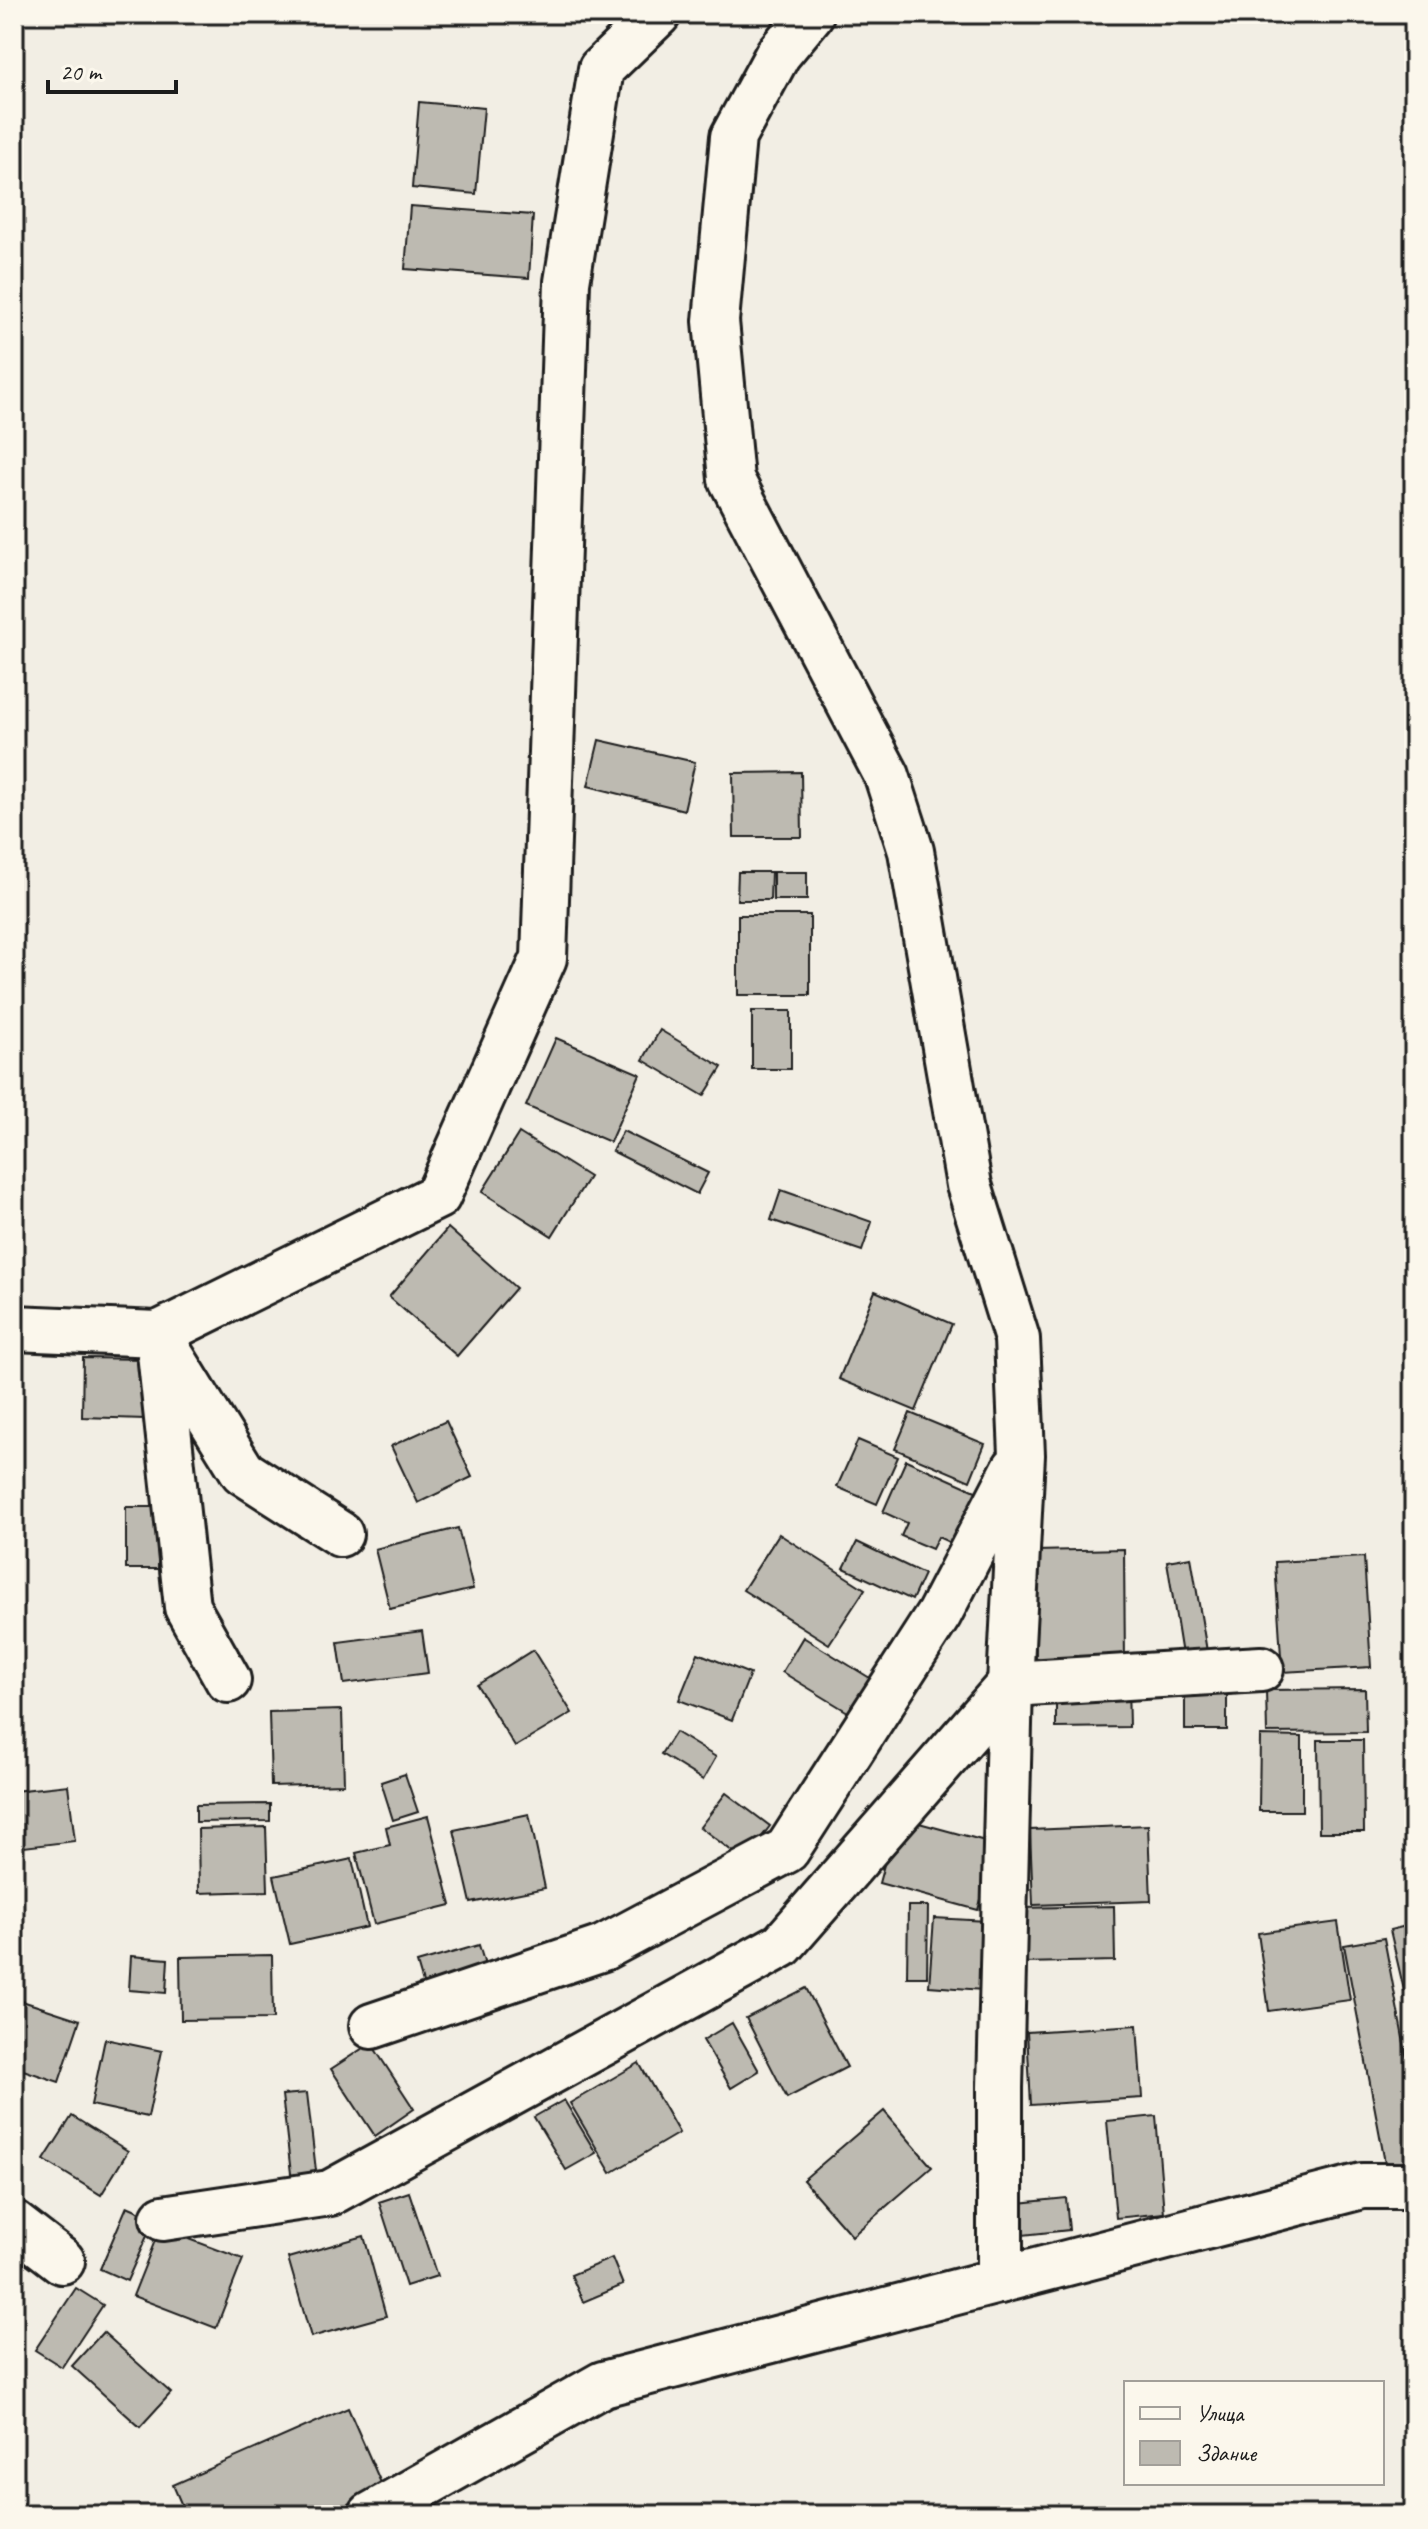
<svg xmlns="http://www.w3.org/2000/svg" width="1428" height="2529" viewBox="0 0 1428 2529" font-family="Caveat,sans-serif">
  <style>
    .building { fill: #bdbab1; stroke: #1c1c1c; stroke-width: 2 }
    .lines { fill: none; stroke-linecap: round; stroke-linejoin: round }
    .street-casing { stroke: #1c1c1c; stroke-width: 50 }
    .street { stroke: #fbf7ec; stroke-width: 44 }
  </style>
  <rect width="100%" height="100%" fill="#f2eee4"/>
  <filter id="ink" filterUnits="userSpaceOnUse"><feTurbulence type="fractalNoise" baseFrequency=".0125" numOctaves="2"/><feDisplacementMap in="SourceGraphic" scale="16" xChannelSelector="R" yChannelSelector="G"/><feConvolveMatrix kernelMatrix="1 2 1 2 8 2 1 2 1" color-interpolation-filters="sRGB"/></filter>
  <g filter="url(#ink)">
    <g class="building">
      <polygon points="419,102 484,108 476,194 412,188"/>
      <polygon points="410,206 533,215 529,278 405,269"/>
      <polygon points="599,740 695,762 684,810 588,786"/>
      <polygon points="801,772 802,837 734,837 733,773"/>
      <polygon points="738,872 771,872 770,900 737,900"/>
      <rect x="773" y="872" width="34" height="28"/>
      <rect x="738" y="915" width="72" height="80"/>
      <rect x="752" y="1011" width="39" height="58"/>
      <polygon points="660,1030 722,1067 704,1096 643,1060"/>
      <polygon points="556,1038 640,1074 610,1142 526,1106"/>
      <polygon points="623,1131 708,1173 697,1194 612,1151"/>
      <polygon points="519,1133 589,1177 552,1236 482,1192"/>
      <polygon points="781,1190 872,1222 862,1251 771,1220"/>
      <polygon points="448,1228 516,1288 457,1356 389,1297"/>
      <polygon points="875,1291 952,1324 916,1411 839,1379"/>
      <polygon points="83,1358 146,1359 145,1419 82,1417"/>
      <polygon points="910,1413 985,1444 970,1481 895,1449"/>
      <polygon points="446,1421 472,1477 418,1503 391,1446"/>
      <polygon points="858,1440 898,1457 877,1504 837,1487"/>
      <polygon points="906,1460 978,1492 955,1545 938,1537 932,1549 901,1536 907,1523 883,1512"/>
      <rect x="126" y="1507" width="32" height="62"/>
      <polygon points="458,1528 473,1589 390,1609 375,1549"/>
      <polygon points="779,1534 865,1589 829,1644 743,1590"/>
      <polygon points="857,1542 924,1574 912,1600 844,1568"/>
      <polygon points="1124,1549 1125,1665 1036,1666 1035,1551"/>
      <polygon points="1191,1557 1208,1657 1183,1661 1167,1561"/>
      <polygon points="1364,1557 1371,1667 1282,1672 1275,1562"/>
      <polygon points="422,1631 428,1673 344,1684 338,1642"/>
      <polygon points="803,1637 883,1686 861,1720 782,1672"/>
      <polygon points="533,1650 572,1713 515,1747 477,1685"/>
      <polygon points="698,1653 750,1674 732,1720 679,1700"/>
      <polygon points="1128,1683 1129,1727 1056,1728 1056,1685"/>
      <rect x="1185" y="1689" width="42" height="41"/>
      <polygon points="1365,1689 1366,1732 1267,1733 1266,1690"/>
      <polygon points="342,1710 344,1784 271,1786 269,1712"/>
      <polygon points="675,1732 716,1757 703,1780 661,1754"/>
      <polygon points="1260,1736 1302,1737 1302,1811 1259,1811"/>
      <polygon points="1318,1740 1363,1740 1364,1832 1319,1832"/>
      <polygon points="405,1774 418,1812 393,1820 381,1782"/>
      <polygon points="68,1785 75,1841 16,1848 14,1791"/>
      <polygon points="726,1793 770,1826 744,1860 700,1827"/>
      <polygon points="270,1804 270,1821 196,1822 196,1805"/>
      <polygon points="529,1814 545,1888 471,1903 454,1830"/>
      <polygon points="428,1816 451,1905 374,1924 356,1853 390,1845 386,1827"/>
      <polygon points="897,1817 996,1844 978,1910 879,1883"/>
      <polygon points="1148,1825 1151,1901 1033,1905 1030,1830"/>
      <polygon points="266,1827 268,1891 199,1893 198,1829"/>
      <polygon points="352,1859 367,1927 290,1944 274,1876"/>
      <polygon points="908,1906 928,1906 927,1977 907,1977"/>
      <polygon points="1114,1906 1115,1961 1022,1963 1021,1908"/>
      <polygon points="934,1918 987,1921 983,1990 929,1986"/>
      <polygon points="1338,1922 1350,2000 1269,2011 1258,1933"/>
      <polygon points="1414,1924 1414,1988 1404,1990 1390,1930"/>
      <polygon points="1384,1938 1414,2096 1414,2163 1386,2168 1344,1945"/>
      <polygon points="479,1945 490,1982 428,2000 417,1963"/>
      <polygon points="272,1955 273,2019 181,2020 180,1957"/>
      <polygon points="131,1956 168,1959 166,1993 129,1990"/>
      <polygon points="806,1988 847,2067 787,2098 746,2018"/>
      <polygon points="19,2000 80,2020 59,2082 14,2067 14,2013"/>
      <polygon points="732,2023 759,2071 731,2088 703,2040"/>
      <polygon points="1137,2025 1142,2098 1031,2105 1027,2032"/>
      <polygon points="105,2039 162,2051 148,2117 91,2105"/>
      <polygon points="371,2043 414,2109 375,2136 331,2069"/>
      <polygon points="639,2063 679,2133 611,2173 570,2103"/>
      <polygon points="307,2093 318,2188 293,2191 282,2095"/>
      <polygon points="564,2100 596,2153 566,2170 534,2117"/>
      <polygon points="884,2111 932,2167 852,2236 803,2180"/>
      <polygon points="72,2116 128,2151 101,2195 44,2160"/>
      <polygon points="1156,2116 1164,2213 1116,2218 1107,2121"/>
      <polygon points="409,2192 437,2276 406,2286 379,2202"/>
      <polygon points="1066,2198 1069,2230 1023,2235 1019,2203"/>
      <polygon points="127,2206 155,2218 127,2281 100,2269"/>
      <polygon points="160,2228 243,2259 216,2328 133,2296"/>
      <polygon points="364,2236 386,2316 311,2337 288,2258"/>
      <polygon points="612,2258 623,2285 583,2302 571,2275"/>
      <polygon points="76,2288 103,2305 62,2367 35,2350"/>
      <polygon points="103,2332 171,2393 140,2427 72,2366"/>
      <polygon points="348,2408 385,2492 332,2515 186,2515 173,2485"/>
    </g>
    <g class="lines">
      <g class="street-casing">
        <g id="street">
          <polyline points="811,14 778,54 733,137 716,321 731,479 887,776 911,851 969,1185 1017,1339 1022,1455 1010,1684 1000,2088 1000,2281"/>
          <polyline points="14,1328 158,1334 438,1196 544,958 567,282 601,69 658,14"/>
          <polyline points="228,1680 187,1607 158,1334 243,1472 340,1534"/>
          <polyline points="372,2026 603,1948 787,1850 939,1614 1015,1468"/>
          <polyline points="163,2218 330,2193 782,1945 1010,1684 1261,1669"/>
          <polyline points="14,2224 62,2261"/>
          <polyline points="371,2515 603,2384 1362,2186 1414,2186"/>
        </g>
      </g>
      <use href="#street" class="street"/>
    </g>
  </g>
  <rect width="1428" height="2529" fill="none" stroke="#fbf7ec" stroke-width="48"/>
  <rect x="24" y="24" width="1380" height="2481" fill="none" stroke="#1c1c1c" stroke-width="3" filter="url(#ink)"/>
  <rect x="1124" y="2381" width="260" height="104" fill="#fbf7ec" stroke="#a29f99" stroke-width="2"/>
  <rect x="1140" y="2407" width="40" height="12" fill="#fbf7ec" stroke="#a29f99" stroke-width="2"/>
  <text x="1196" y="2421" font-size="24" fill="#1c1c1c">Улица</text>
  <rect x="1140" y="2441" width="40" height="24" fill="#bdbab1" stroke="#a29f99" stroke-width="2"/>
  <text x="1196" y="2461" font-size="24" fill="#1c1c1c">Здание</text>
  <path d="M48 80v12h128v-12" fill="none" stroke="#1c1c1c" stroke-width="4"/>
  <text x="60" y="80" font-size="24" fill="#1c1c1c" stroke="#fbf7ec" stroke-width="6" paint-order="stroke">20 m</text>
</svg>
